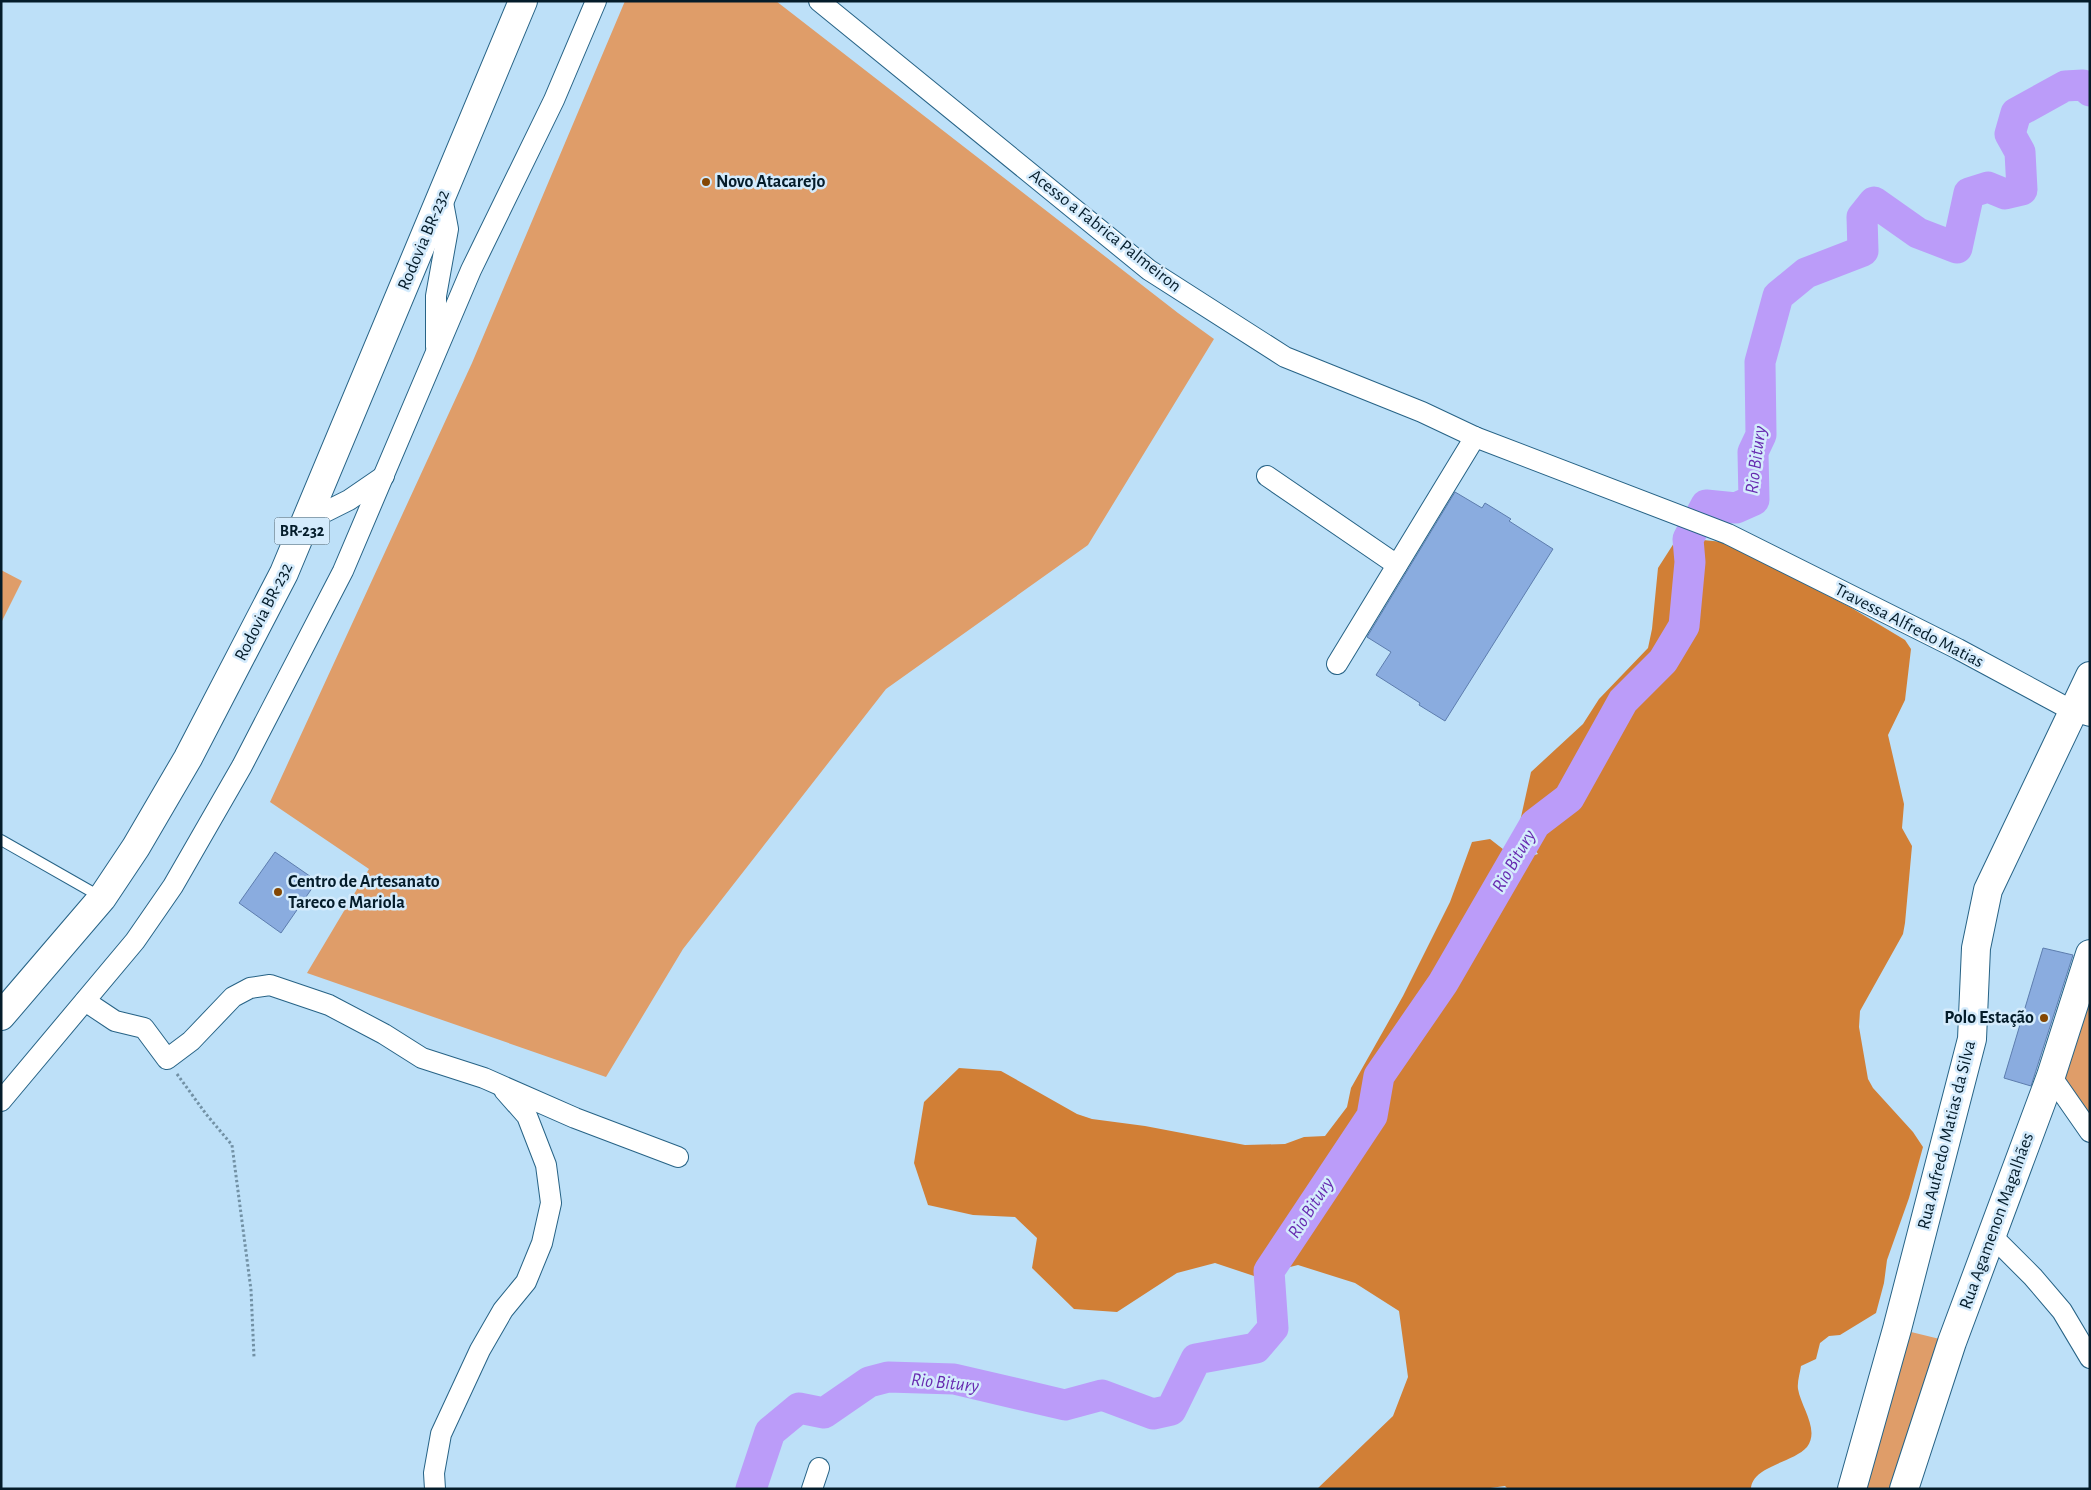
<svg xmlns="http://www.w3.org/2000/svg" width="2091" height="1490" viewBox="0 0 2091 1490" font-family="'Alegreya Sans',sans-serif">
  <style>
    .green { fill: #df9d69 }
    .forest { fill: #d17f36 }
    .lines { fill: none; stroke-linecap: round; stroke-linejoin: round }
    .river { stroke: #bb9cf9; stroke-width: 31 }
    .building { fill: #8aacdf; stroke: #5d7dae }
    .lane-casing { stroke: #276386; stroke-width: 12 }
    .street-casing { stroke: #276386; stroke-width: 22 }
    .secondary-casing { stroke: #276386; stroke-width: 30 }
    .highway-casing { stroke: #276386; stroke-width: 30 }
    .path { stroke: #7291a5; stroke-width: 3; stroke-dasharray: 2.5 2.5; stroke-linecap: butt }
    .lane { stroke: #fff; stroke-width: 10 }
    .street { stroke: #fff; stroke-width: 20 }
    .secondary { stroke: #fff; stroke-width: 28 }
    .highway { stroke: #fff; stroke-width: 28 }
    .poi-dot { fill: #844704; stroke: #d4ebfc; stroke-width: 2 }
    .labels { text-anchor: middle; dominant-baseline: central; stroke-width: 5; stroke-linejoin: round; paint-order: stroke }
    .shield { fill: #d4ebfc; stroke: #425a69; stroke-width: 1 }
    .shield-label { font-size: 16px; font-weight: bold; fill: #041c2a }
    .poi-label { font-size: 18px; font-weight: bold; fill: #041c2a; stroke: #d4ebfc; text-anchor: start }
    .street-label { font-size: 18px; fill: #041c2a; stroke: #d4ebfc }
    .water-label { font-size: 19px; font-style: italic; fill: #672ab0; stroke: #d4ebfc }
  </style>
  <rect width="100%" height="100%" fill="#bde0f8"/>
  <g class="green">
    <polygon points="625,1 776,1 1178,313 1214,339 1088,545 886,689 683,949 606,1077 307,973 369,869 270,802 472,363"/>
    <polygon points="1,570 22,581 1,623"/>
    <polygon points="2090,970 2090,1122 2055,1076"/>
    <polygon points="1907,1331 1952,1342 1904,1489 1837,1489 1863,1417"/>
  </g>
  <path class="forest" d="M 1683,538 L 1723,542 L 1755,552 L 1785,574 L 1850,607 L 1905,640 L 1911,649 L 1905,700 L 1888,735 L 1904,804 L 1902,828 L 1912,846 L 1905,923 L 1903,934 L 1860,1011 L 1859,1027 L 1868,1079 L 1873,1088 L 1913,1132 L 1923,1147 L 1909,1198 L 1887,1260 L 1884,1283 L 1876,1313 L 1840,1335 L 1829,1336 L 1820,1343 L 1816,1359 L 1801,1366 C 1800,1373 1797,1382 1798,1389 C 1801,1407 1820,1430 1807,1447 C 1793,1463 1752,1466 1751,1489 L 1508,1489 L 1505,1486 L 1483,1489 L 1317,1489 L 1393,1416 L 1408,1377 L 1399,1311 L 1355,1283 L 1298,1265 L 1254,1276 L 1215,1263 L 1177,1273 L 1117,1312 L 1074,1309 L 1032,1268 L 1037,1238 L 1015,1217 L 973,1215 L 928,1205 L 914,1163 L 924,1102 L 959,1068 L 1001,1071 L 1077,1114 L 1092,1119 L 1145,1126 L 1245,1145 L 1285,1144 L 1304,1137 L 1325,1136 L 1347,1107 L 1351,1088 L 1403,996 L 1450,902 L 1472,842 L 1490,839 L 1517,860 L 1538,854 L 1523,835 L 1519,826 L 1531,772 L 1583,724 L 1599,699 L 1648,648 L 1652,629 L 1658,568 L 1674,543 Z"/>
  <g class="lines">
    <polyline class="river" points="751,1489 770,1432 799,1408 824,1413 869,1382 888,1377 954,1379 1065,1405 1102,1395 1153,1414 1171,1410 1196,1359 1256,1348 1273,1328 1269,1271 1372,1116 1379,1076 1443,983 1535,824 1569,798 1623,701 1663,661 1684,626 1690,562 1688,539 1706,505 1736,508 1754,500 1753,452 1761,435 1760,362 1778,296 1806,273 1863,251 1862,217 1874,202 1918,233 1957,248 1969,193 1988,187 2005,194 2022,190 2020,152 2010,134 2016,113 2065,86 2083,85 2090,91"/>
  </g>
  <g class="building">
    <polygon points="1455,492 1482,508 1485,503 1511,519 1509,521 1553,549 1445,721 1419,705 1420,703 1376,675 1391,652 1367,637"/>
    <polygon points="275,852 317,881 281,933 239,903"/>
    <polygon points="2043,948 2073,955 2031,1086 2004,1078"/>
  </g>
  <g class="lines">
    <g class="lane-casing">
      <polyline id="lane" points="1,840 101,897"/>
    </g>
    <g class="street-casing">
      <g id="street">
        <polyline points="819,1 1149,270 1285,357 1422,412 1475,437 1728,534 1958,649 2073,711 2090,716"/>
        <polyline points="436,347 436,296 448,229 442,197"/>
        <polyline points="1267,476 1397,565"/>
        <polyline points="307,521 349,500 384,476"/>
        <polyline points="1337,664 1475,437"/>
        <polyline points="85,1001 115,1021 144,1028 167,1059 191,1041 233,997 250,988 270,985 329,1005 384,1034 422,1058 484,1078 575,1118 678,1157"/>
        <polyline points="2051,1076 2090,1132"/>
        <polyline points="1,1101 135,941 173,886 242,766 343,571 471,270 554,100 596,1"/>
        <polyline points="1991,1235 2033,1277 2062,1311 2090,1358"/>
        <polyline points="435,1489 434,1473 441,1434 480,1350 503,1310 526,1282 542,1243 551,1203 546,1165 527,1116 504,1090"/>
        <polyline points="812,1489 819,1468"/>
      </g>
    </g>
    <g class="secondary-casing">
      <g id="secondary">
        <polyline points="1852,1489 1897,1329 1972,1039 1976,948 1988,890 2090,676"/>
        <polyline points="1904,1489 1952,1342 2051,1076 2090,954"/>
      </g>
    </g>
    <g class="highway-casing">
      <polyline id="highway" points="1,1016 102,898 136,847 188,758 284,573 523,1"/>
    </g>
    <polyline class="path" points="177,1074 206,1114 232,1145 251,1290 254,1357"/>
    <use href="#lane" class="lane"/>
    <use href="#street" class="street"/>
    <use href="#secondary" class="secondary"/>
    <use href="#highway" class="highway"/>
  </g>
  <g class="poi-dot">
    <circle cx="706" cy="182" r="5"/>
    <circle cx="278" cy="892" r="5"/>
    <circle cx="2044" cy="1018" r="5"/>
  </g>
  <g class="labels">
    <rect class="shield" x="274.5" y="517.5" width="55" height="27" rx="4"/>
    <g class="shield-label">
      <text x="302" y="531">BR-232</text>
    </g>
    <g class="poi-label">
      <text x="716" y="182">Novo Atacarejo</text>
      <text x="288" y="882">Centro de Artesanato<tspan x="288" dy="21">Tareco e Mariola</tspan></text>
      <text x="2034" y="1018" text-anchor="end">Polo Estação</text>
    </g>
    <g class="street-label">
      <text transform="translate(1105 231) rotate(38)">Acesso a Fabrica Palmeiron</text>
      <text transform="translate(424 240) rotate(-67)">Rodovia BR-232</text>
      <text transform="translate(264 612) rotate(-63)">Rodovia BR-232</text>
      <text transform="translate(1909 626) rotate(27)">Travessa Alfredo Matias</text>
      <text transform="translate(1947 1135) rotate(-76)">Rua Aufredo Matias da Silva</text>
      <text transform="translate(1997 1221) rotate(-70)">Rua Agamenon Magalhães</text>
    </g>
    <g class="water-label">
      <text transform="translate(1756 460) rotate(-83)">Rio Bitury</text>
      <text transform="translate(1514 861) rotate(-60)">Rio Bitury</text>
      <text transform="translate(1311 1208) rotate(-57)">Rio Bitury</text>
      <text transform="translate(945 1383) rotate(6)">Rio Bitury</text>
    </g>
  </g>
  <rect width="2091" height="1490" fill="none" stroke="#041c2a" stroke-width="5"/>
</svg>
